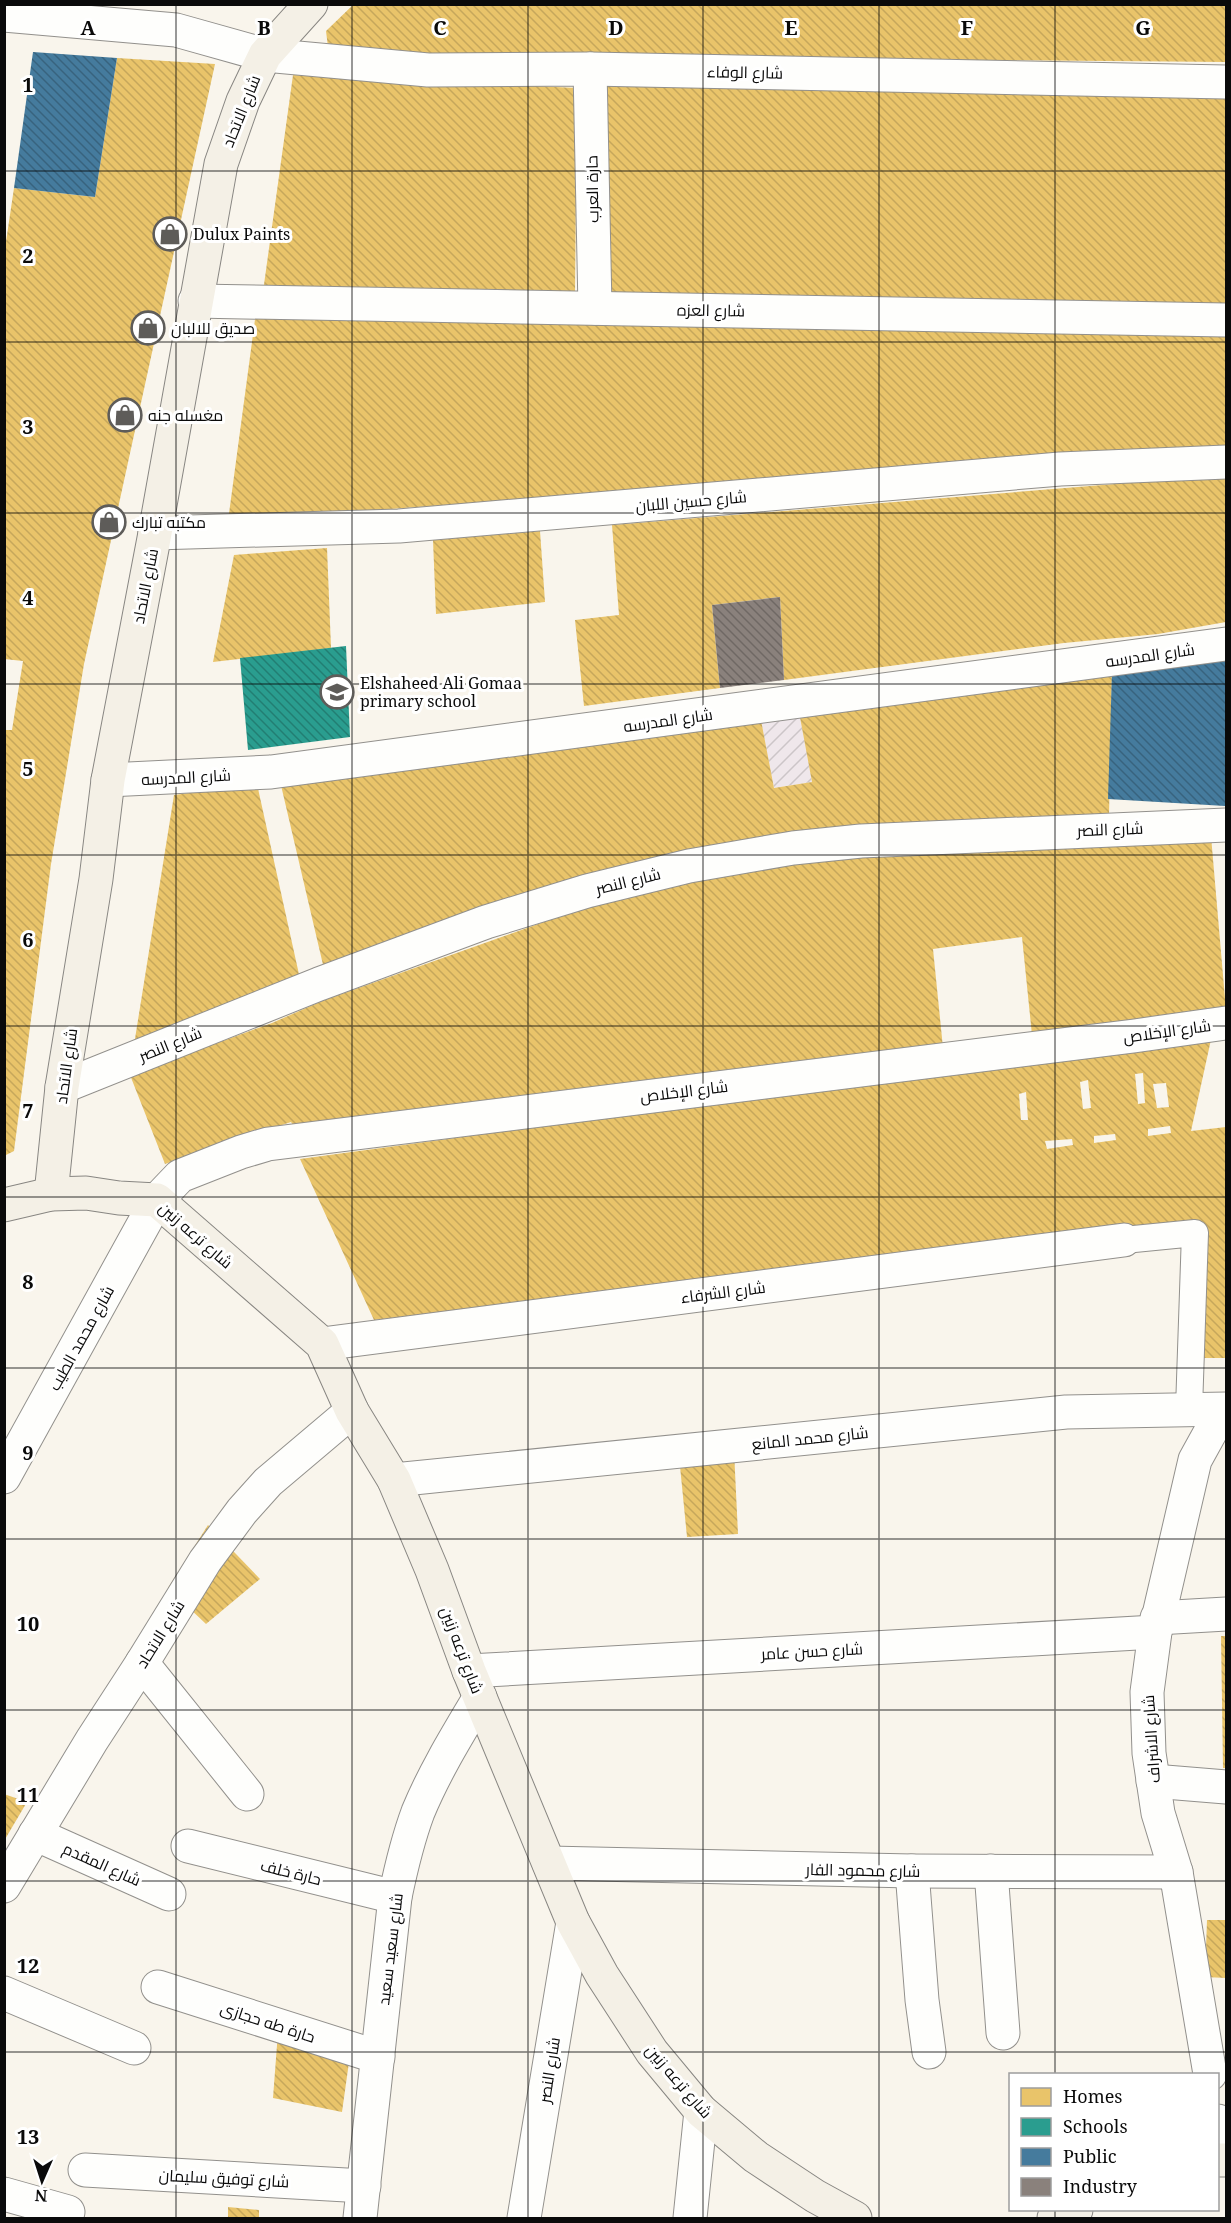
<svg xmlns="http://www.w3.org/2000/svg" width="1231" height="2223" viewBox="0 0 1231 2223" font-family="'Noto Serif',Cairo,serif">
  <style>
    .industrial { fill: url(#industrial-furrows) }
    .homes { fill: url(#homes-back-hatch); fill-rule: evenodd }
    .schools { fill: url(#schools-back-hatch) }
    .public { fill: url(#public-back-hatch) }
    .industry { fill: url(#industry-back-hatch) }
    .lines { fill: none; stroke-linecap: round; stroke-linejoin: round }
    .lane-casing { stroke: #92908c; stroke-width: 28 }
    .street-casing { stroke: #92908c; stroke-width: 35 }
    .secondary-casing { stroke: #888682; stroke-width: 35 }
    .lane { stroke: #fefefc; stroke-width: 26 }
    .street { stroke: #fefefc; stroke-width: 33 }
    .secondary { stroke: #f4f0e6; stroke-width: 33 }
    .grid { fill: none; stroke: #0a0a0a; stroke-width: 1.5; stroke-opacity: 0.55 }
    .labels { text-anchor: middle; dominant-baseline: central; stroke-width: 6; stroke-linejoin: round; paint-order: stroke }
    .street-label { font-size: 16px; fill: #0a0a0a; stroke: #fff }
    .poi-label { font-size: 16px; fill: #0a0a0a; stroke: #fff; text-anchor: start }
    .grid-label { font-size: 20px; text-anchor: middle; font-weight: bold; fill: #0a0a0a; stroke: #fff; stroke-width: 6; stroke-linejoin: round; paint-order: stroke }
  </style>
  <defs>
    <pattern id="industrial-furrows" width="10" height="10" patternUnits="userSpaceOnUse" patternTransform="scale(1.5)"><rect width="10" height="10" fill="#efe7eb"/><path d="M-1 1l2-2M0 10L10 0M9 11l2-2" fill="none" stroke="#ccc5c8"/></pattern>
    <pattern id="homes-back-hatch" width="6" height="6" patternUnits="userSpaceOnUse" patternTransform="scale(1.5)"><rect width="6" height="6" fill="#e9c46a"/><path d="M-1 5l2 2M0 0l6 6M5-1l2 2" fill="none" stroke="#c6a75b"/></pattern>
    <pattern id="schools-back-hatch" width="6" height="6" patternUnits="userSpaceOnUse" patternTransform="scale(1.5)"><rect width="6" height="6" fill="#2a9d8f"/><path d="M-1 5l2 2M0 0l6 6M5-1l2 2" fill="none" stroke="#227e73"/></pattern>
    <pattern id="public-back-hatch" width="6" height="6" patternUnits="userSpaceOnUse" patternTransform="scale(1.5)"><rect width="6" height="6" fill="#457b9d"/><path d="M-1 5l2 2M0 0l6 6M5-1l2 2" fill="none" stroke="#38637e"/></pattern>
    <pattern id="industry-back-hatch" width="6" height="6" patternUnits="userSpaceOnUse" patternTransform="scale(1.5)"><rect width="6" height="6" fill="#8a817c"/><path d="M-1 5l2 2M0 0l6 6M5-1l2 2" fill="none" stroke="#6f6864"/></pattern>
  </defs>
  <rect width="100%" height="100%" fill="#f9f5ec"/>
  <polygon class="industrial" points="799,712 812,782 774,788 760,716"/>
  <g class="homes">
    <polygon points="354,4 1226,4 1226,62 329,55 326,31"/>
    <polygon points="117,58 215,64 84,664 51,864 14,1151 4,1156 4,730 12,730 23,661 4,659 4,255 14,188 95,197"/>
    <polygon points="293,75 577,88 575,292 262,299"/>
    <polygon points="606,83 1226,92 1226,307 607,295"/>
    <polygon points="256,312 1226,332 1226,454 728,484 228,521"/>
    <polygon points="1226,475 1226,622 1158,634 1064,643 784,680 780,597 712,605 720,688 584,706 575,620 619,615 612,525"/>
    <polygon points="540,531 545,602 436,614 433,540"/>
    <polygon points="327,548 331,648 213,662 234,555"/>
    <polygon points="1112,672 1109,815 792,836 324,969 280,781 760,715 774,788 812,782 799,712"/>
    <polygon points="257,784 300,979 134,1045 174,795"/>
    <polygon points="1211,836 1226,1010 1032,1035 1022,937 933,949 943,1048 297,1131 291,1122 165,1164 130,1075 272,1023 322,1001 586,907 779,861"/>
    <path d="M 1212,1035 L 1191,1131 L 1226,1127 L 1226,1358 L 1202,1358 L 1204,1222 L 374,1320 L 300,1159 ZM 1143,1073 L 1145,1103 L 1138,1104 L 1135,1074 ZM 1088,1080 L 1091,1108 L 1083,1109 L 1080,1082 ZM 1166,1083 L 1169,1107 L 1157,1108 L 1153,1084 ZM 1026,1092 L 1028,1120 L 1021,1120 L 1019,1094 ZM 1170,1126 L 1171,1133 L 1148,1136 L 1148,1129 ZM 1115,1134 L 1116,1140 L 1094,1143 L 1094,1136 ZM 1072,1139 L 1073,1145 L 1047,1149 L 1045,1141 Z"/>
    <polygon points="734,1451 738,1534 687,1537 679,1456"/>
    <polygon points="208,1525 260,1579 206,1624 168,1588"/>
    <polygon points="1221,1636 1226,1636 1226,1768 1223,1768"/>
    <polygon points="4,1794 27,1802 4,1841"/>
    <polygon points="1207,1920 1226,1920 1226,1978 1205,1977"/>
    <polygon points="278,2032 349,2062 342,2112 273,2098"/>
    <polygon points="228,2207 259,2210 259,2218 228,2218"/>
  </g>
  <polygon class="schools" points="346,646 350,737 248,750 240,658"/>
  <g class="public">
    <polygon points="33,52 117,58 95,197 14,188"/>
    <polygon points="1226,656 1225,806 1108,799 1112,672"/>
  </g>
  <polygon class="industry" points="780,597 784,680 720,688 712,605"/>
  <g class="lines">
    <g class="lane-casing">
      <polyline id="lane" points="1124,1240 1195,1233 1189,1409"/>
    </g>
    <g class="street-casing">
      <g id="street">
        <polyline points="4,15 176,30 265,55 428,70 590,69 1226,82"/>
        <polyline points="590,69 595,308"/>
        <polyline points="195,301 1226,320"/>
        <polyline points="155,533 399,526 1060,469 1226,462"/>
        <polyline points="108,780 271,772 1226,644"/>
        <polyline points="62,1087 319,984 486,922 587,891 689,866 793,848 861,841 1226,825"/>
        <polyline points="322,1344 1124,1240"/>
        <polyline points="4,1477 157,1200 180,1176 241,1152 268,1144 1134,1036 1226,1023"/>
        <polyline points="394,1480 1066,1412 1226,1409"/>
        <polyline points="1157,1618 1226,1614"/>
        <polyline points="142,1663 247,1794"/>
        <polyline points="469,1671 1155,1632"/>
        <polyline points="1153,1781 1226,1787"/>
        <polyline points="35,1834 169,1894"/>
        <polyline points="188,1846 395,1897"/>
        <polyline points="549,1863 912,1871 1176,1872"/>
        <polyline points="912,1871 922,2000 929,2052"/>
        <polyline points="991,1871 1003,2033"/>
        <polyline points="4,1886 92,1740 142,1663 205,1561 242,1511 268,1482 352,1411"/>
        <polyline points="158,1987 378,2057"/>
        <polyline points="4,1993 134,2048"/>
        <polyline points="1210,2074 1176,1872 1158,1813 1149,1753 1147,1692 1155,1632 1195,1460 1211,1431 1226,1413"/>
        <polyline points="1218,2121 1224,2159"/>
        <polyline points="85,2170 364,2186"/>
        <polyline points="4,2194 68,2212"/>
        <path d="M 360,2218 L 395,1897 C 401,1868 408,1839 418,1812 C 435,1771 458,1734 480,1697"/>
        <polyline points="524,2218 573,1922"/>
        <polyline points="690,2218 701,2111"/>
      </g>
    </g>
    <g class="secondary-casing">
      <g id="secondary">
        <polyline points="51,1194 62,1087 96,879 108,780 155,533 221,164 243,101 265,55 311,4"/>
        <polyline points="4,1205 51,1194 86,1193 119,1198 157,1200 322,1344 352,1411 394,1480 432,1570 469,1671 573,1922 602,1975 652,2052 701,2111 756,2157 815,2196 855,2218"/>
        <polyline points="1218,2160 1226,2160"/>
        <polyline points="1054,2218 1076,2210"/>
      </g>
    </g>
    <use href="#lane" class="lane"/>
    <use href="#street" class="street"/>
    <use href="#secondary" class="secondary"/>
  </g>
  <path class="grid" d="M 176,4 L 176,2218M 352,4 L 352,2218M 528,4 L 528,2218M 703,4 L 703,2218M 879,4 L 879,2218M 1055,4 L 1055,2074M 4,171 L 1226,171M 4,342 L 1226,342M 4,513 L 1226,513M 4,684 L 1226,684M 4,855 L 1226,855M 4,1026 L 1226,1026M 4,1197 L 1226,1197M 4,1368 L 1226,1368M 4,1539 L 1226,1539M 4,1710 L 1226,1710M 4,1881 L 1226,1881M 4,2052 L 1226,2052M 1055,2210 L 1055,2218"/>
  <defs>
    <g id="shop-ring" transform="scale(1.725)"><circle r="9.5" fill="#fff" stroke="#5e5c59" stroke-width="1.5"/><path d="M-5-2.5h2.3a2.7 3.5 0 0 1 5.4 0H5L5.5 6h-11ZM-1.5-2.5h3a1.5 2.3 0 0 0-3 0Z" fill="#5e5c59"/></g>
    <g id="school-ring" transform="scale(1.725)"><circle r="9.5" fill="#fff" stroke="#5e5c59" stroke-width="1.5"/><path d="M0-5L7-2L0 1L-7-2ZM-4 1L0 2.5L4 1V4Q0 6-4 4Z" fill="#5e5c59"/></g>
  </defs>
  <g fill-rule="evenodd">
    <use href="#shop-ring" x="170" y="234"/>
    <use href="#shop-ring" x="148" y="328"/>
    <use href="#shop-ring" x="125" y="415"/>
    <use href="#shop-ring" x="109" y="522"/>
    <use href="#school-ring" x="337" y="692"/>
  </g>
  <g class="labels">
    <g class="street-label">
      <text transform="translate(745 72) rotate(1)">شارع الوفاء</text>
      <text transform="translate(241 111) rotate(-68)">شارع الاتحاد</text>
      <text transform="translate(592 189) rotate(-91)">حارة العرب</text>
      <text transform="translate(711 310) rotate(1)">شارع العزه</text>
      <text transform="translate(691 501) rotate(-5)">شارع حسين اللبان</text>
      <text transform="translate(145 586) rotate(-79)">شارع الاتحاد</text>
      <text transform="translate(1150 655) rotate(-8)">شارع المدرسه</text>
      <text transform="translate(668 720) rotate(-8)">شارع المدرسه</text>
      <text transform="translate(186 777) rotate(-3)">شارع المدرسه</text>
      <text transform="translate(1110 829) rotate(-2)">شارع النصر</text>
      <text transform="translate(628 881) rotate(-14)">شارع النصر</text>
      <text transform="translate(1167 1031) rotate(-8)">شارع الإخلاص</text>
      <text transform="translate(170 1044) rotate(-22)">شارع النصر</text>
      <text transform="translate(66 1066) rotate(-82)">شارع الاتحاد</text>
      <text transform="translate(684 1091) rotate(-7)">شارع الإخلاص</text>
      <text transform="translate(196 1235) rotate(41)">شارع ترعه زنين</text>
      <text transform="translate(723 1292) rotate(-7)">شارع الشرفاء</text>
      <text transform="translate(81 1338) rotate(-61)">شارع محمد الطيب</text>
      <text transform="translate(810 1438) rotate(-6)">شارع محمد المانع</text>
      <text transform="translate(160 1634) rotate(-58)">شارع الاتحاد</text>
      <text transform="translate(462 1650) rotate(69)">شارع ترعه زنين</text>
      <text transform="translate(812 1651) rotate(-3)">شارع حسن عامر</text>
      <text transform="translate(1151 1739) rotate(-94)">شارع الاشراف</text>
      <text transform="translate(102 1864) rotate(24)">شارع المقدم</text>
      <text transform="translate(863 1870) rotate(1)">شارع محمود الفار</text>
      <text transform="translate(291 1872) rotate(14)">حارة خلف</text>
      <text transform="translate(390 1949) rotate(-83)">شارع سعيد سعيد</text>
      <text transform="translate(268 2022) rotate(18)">حارة طه حجازى</text>
      <text transform="translate(549 2070) rotate(-81)">شارع النصر</text>
      <text transform="translate(679 2081) rotate(49)">شارع ترعه زنين</text>
      <text transform="translate(224 2178) rotate(3)">شارع توفيق سليمان</text>
    </g>
    <g class="poi-label">
      <text x="193" y="234">Dulux Paints</text>
      <text x="171" y="328">صديق للالبان</text>
      <text x="148" y="415">مغسله جنه</text>
      <text x="132" y="522">مكتبه تبارك</text>
      <text x="360" y="683">Elshaheed Ali Gomaa<tspan x="360" dy="18">primary school</tspan></text>
    </g>
  </g>
  <g class="grid-label">
    <text x="88" y="35">A</text>
    <text x="264" y="35">B</text>
    <text x="440" y="35">C</text>
    <text x="616" y="35">D</text>
    <text x="791" y="35">E</text>
    <text x="967" y="35">F</text>
    <text x="1143" y="35">G</text>
    <text x="28" y="92">1</text>
    <text x="28" y="263">2</text>
    <text x="28" y="434">3</text>
    <text x="28" y="605">4</text>
    <text x="28" y="776">5</text>
    <text x="28" y="947">6</text>
    <text x="28" y="1118">7</text>
    <text x="28" y="1289">8</text>
    <text x="28" y="1460">9</text>
    <text x="28" y="1631">10</text>
    <text x="28" y="1802">11</text>
    <text x="28" y="1973">12</text>
    <text x="28" y="2144">13</text>
  </g>
  <rect width="1231" height="2223" fill="none" stroke="#0a0a0a" stroke-width="12"/>
  <rect x="1009" y="2073" width="210" height="138" fill="#ffffff" stroke="#9d9d9d" stroke-width="1.5"/>
  <rect x="1021" y="2088" width="30" height="18" fill="#e9c46a" stroke="#9d9d9d" stroke-width="1.5"/>
  <text x="1063" y="2103" font-size="18" fill="#0a0a0a">Homes</text>
  <rect x="1021" y="2118" width="30" height="18" fill="#2a9d8f" stroke="#9d9d9d" stroke-width="1.5"/>
  <text x="1063" y="2133" font-size="18" fill="#0a0a0a">Schools</text>
  <rect x="1021" y="2148" width="30" height="18" fill="#457b9d" stroke="#9d9d9d" stroke-width="1.5"/>
  <text x="1063" y="2163" font-size="18" fill="#0a0a0a">Public</text>
  <rect x="1021" y="2178" width="30" height="18" fill="#8a817c" stroke="#9d9d9d" stroke-width="1.5"/>
  <text x="1063" y="2193" font-size="18" fill="#0a0a0a">Industry</text>
  <g transform="translate(42 2181) rotate(183)" stroke="#ffffff" stroke-width="4.5" paint-order="stroke">
  <path d="M0-4.5L10 22L0 15L-10 22Z" fill="#0a0a0a"/>
  <text y="-9" font-size="16" font-weight="bold" text-anchor="middle" fill="#0a0a0a">N</text>
  </g>
</svg>
